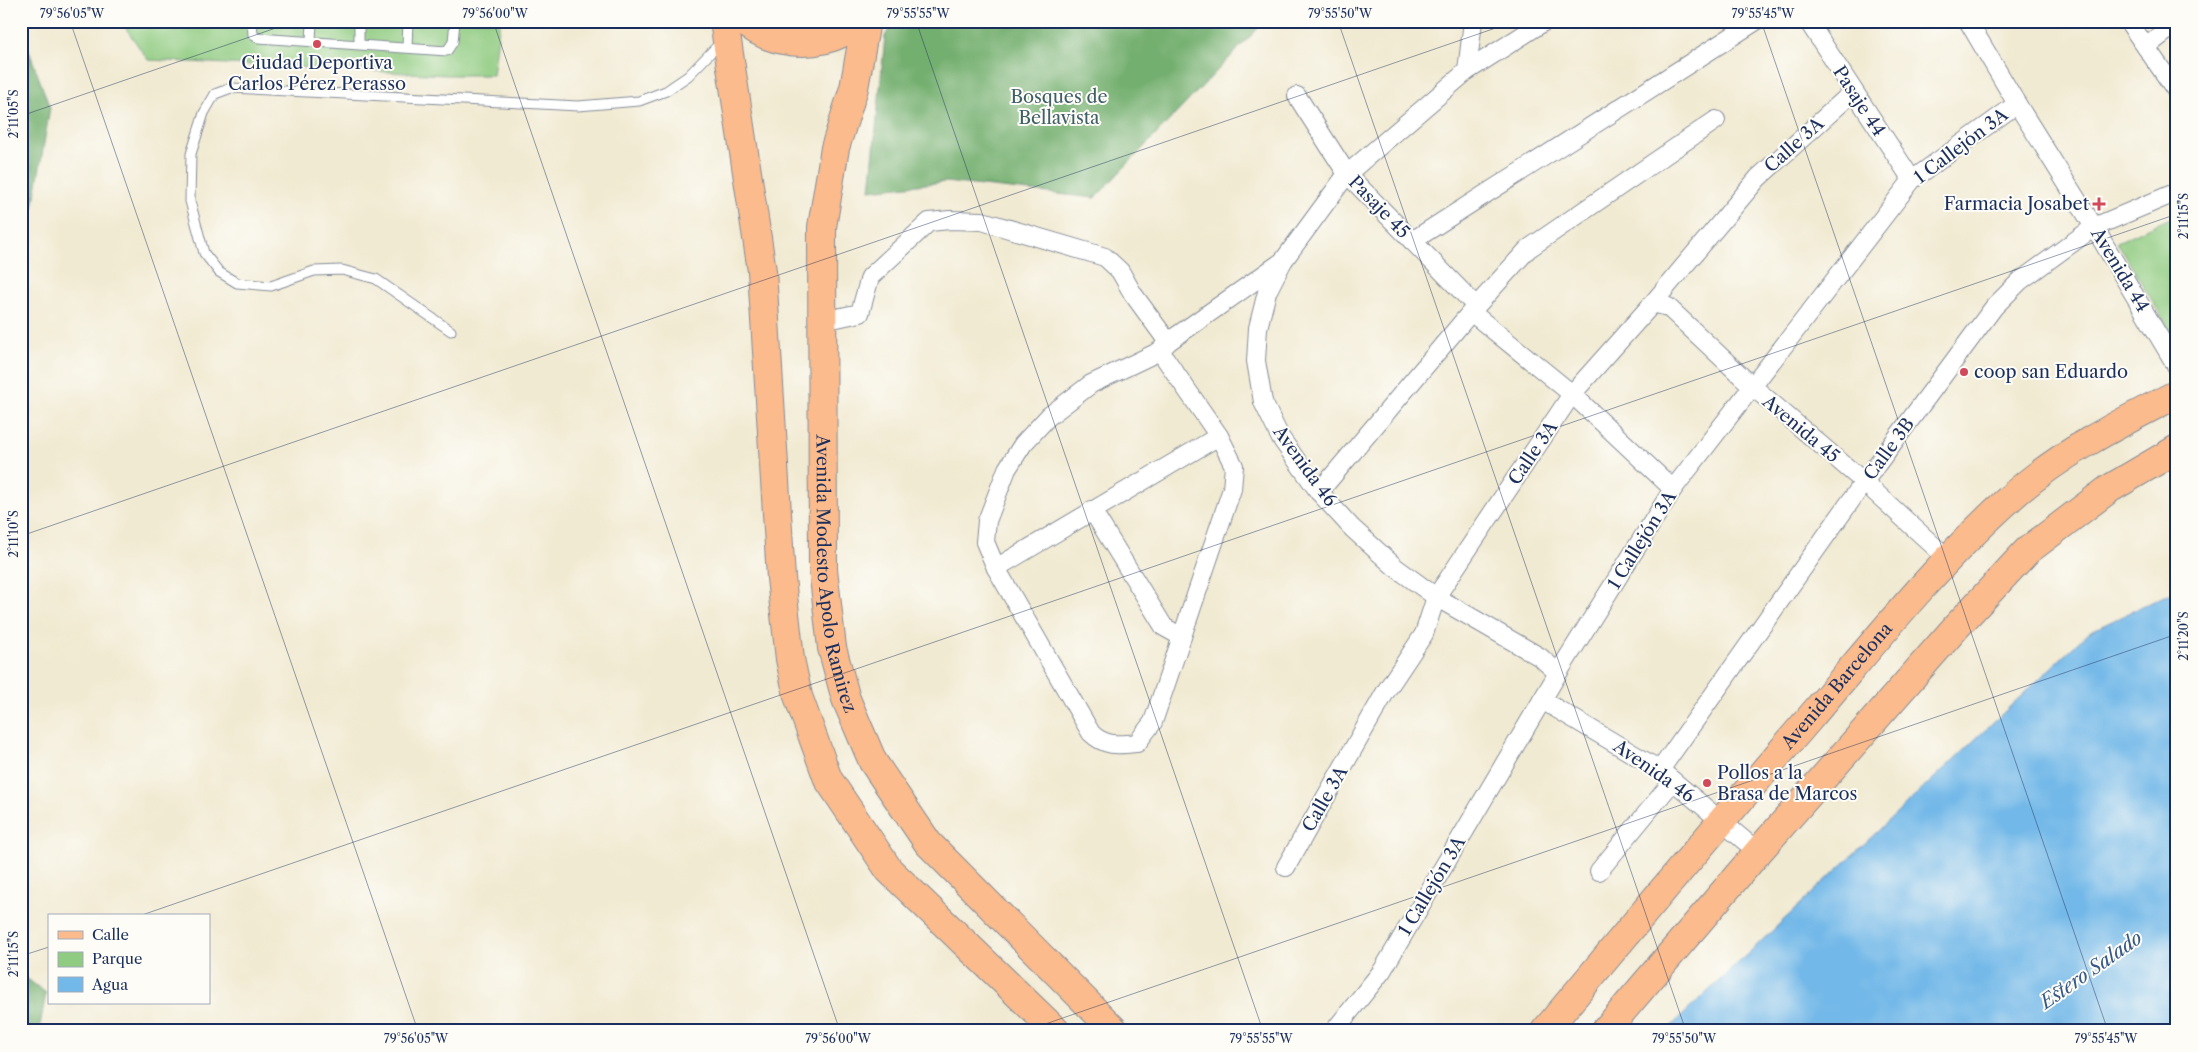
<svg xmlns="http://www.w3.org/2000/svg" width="2198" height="1052" viewBox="0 0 2198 1052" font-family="'Libre Caslon Text',serif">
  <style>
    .green { fill: #8fcb80; stroke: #557d6f }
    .forest { fill: #73af6e; stroke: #476f66 }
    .water { fill: #72b8e8; stroke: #4674a3 }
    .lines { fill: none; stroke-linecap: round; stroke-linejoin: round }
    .lane-casing { stroke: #868c98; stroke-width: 11 }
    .street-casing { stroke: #868c98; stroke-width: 20 }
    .primary-casing { stroke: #868c98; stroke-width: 30 }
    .lane { stroke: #fff; stroke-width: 9 }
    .street { stroke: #fff; stroke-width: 18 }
    .primary { stroke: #fbbb8c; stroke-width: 28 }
    .ticks { fill: none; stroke: #1b2f5e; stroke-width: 1; stroke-opacity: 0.45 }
    .poi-dot { fill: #d1495b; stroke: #fdfcf7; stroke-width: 2 }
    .labels { text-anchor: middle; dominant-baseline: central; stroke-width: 4; stroke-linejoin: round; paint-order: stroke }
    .poi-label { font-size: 18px; fill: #1b2f5e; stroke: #fdfcf7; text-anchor: start }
    .park-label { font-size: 18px; fill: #3e5e68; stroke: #fdfcf7 }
    .street-label { font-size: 18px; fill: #1b2f5e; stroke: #fdfcf7 }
    .water-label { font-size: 19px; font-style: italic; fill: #355887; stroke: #fdfcf7 }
    .neatline { fill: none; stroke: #1b2f5e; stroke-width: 2 }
    .ticks-label { font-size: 12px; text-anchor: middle; fill: #1b2f5e }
  </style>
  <rect width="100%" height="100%" fill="#fdfcf7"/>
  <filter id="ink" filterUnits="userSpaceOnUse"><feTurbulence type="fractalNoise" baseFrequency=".02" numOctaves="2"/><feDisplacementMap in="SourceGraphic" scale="10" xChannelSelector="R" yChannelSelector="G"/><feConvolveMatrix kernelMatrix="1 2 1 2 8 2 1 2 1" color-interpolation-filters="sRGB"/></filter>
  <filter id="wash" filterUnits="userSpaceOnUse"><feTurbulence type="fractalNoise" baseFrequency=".0096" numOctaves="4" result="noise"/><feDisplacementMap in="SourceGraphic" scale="20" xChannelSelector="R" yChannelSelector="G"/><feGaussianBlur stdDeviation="1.12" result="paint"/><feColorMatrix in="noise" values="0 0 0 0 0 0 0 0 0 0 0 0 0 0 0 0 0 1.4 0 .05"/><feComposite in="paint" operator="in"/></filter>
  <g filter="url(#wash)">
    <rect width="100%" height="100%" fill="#f1ead2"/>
    <g class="green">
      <polygon points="124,21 500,21 493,75 447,75 148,60 125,27"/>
      <polygon points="2177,215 2177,342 2117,242"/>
    </g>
    <g class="forest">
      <polygon points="895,21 1265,21 1095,198 945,182 870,190 885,36"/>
      <polygon points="21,29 50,108 21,279"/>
      <polygon points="21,974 46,993 39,1031 21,1031"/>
    </g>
    <polygon class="water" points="2177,590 2177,1031 1666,1031 2089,632"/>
  </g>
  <g filter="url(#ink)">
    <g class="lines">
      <g class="lane-casing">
        <g id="lane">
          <polyline points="252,21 253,35 258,38 447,51 453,42 455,21"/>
          <polyline points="311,41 312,21"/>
          <polyline points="359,44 359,21"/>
          <polyline points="407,47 408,21"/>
          <polyline points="451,331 376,279 342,270 314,271 271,286 237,283 219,272 204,253 190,201 191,154 204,113 215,94 231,88 578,106 639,101 666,91 688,76 722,41"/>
        </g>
      </g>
      <g class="street-casing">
        <g id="street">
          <polyline points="1545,21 1467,71 1347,174 1283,261 1267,292 1258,328 1256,361 1263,402 1280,437 1319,492 1352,528 1395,567 1436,597 1540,657 1558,673"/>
          <polyline points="1808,21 1912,180"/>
          <polyline points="1968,21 2017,104 2094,227 2177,367"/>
          <polyline points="2128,21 2177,92"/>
          <polyline points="2146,47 2177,23"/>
          <polyline points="1467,71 1473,21"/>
          <polyline points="1297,96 1347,174 1476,306"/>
          <polyline points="1412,241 1756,21"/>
          <polyline points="1653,303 1668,307 1752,386 1864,482 1948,559"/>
          <polyline points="1471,312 1572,394 1673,489"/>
          <polyline points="823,321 860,313 870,277 929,222 950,220 982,221 1105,257 1120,271 1133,294 1168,342"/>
          <path d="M 1160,351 L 1219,436 L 1234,466 L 1232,489 L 1153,722 L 1137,743 C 1119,745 1105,747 1091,733 L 996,568 L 985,542 L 987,521 L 1007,469 L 1023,444 L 1049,416 L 1091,384 L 1160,351 L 1168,342 L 1283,261"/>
          <polyline points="1319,492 1471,312 1528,249 1716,120"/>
          <polyline points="1092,510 1164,627 1182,637"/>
          <polyline points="996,568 1219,436"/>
          <polyline points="1542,700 1660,770 1758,852"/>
          <polyline points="1660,770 1864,482 1994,307 2020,281 2094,227 2177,192"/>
          <polyline points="1286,867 1386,691 1424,634 1436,597 1572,394 1653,303 1758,178 1853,92"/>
          <polyline points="1599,871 1673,781"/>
          <polyline points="1334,1031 1382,971 1558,673 1673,489 1912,180 2017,104"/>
        </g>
      </g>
      <g class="primary-casing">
        <g id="primary">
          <polyline points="724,21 762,271 781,578 790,659 798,696 828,779 889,870 1056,1031"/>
          <path d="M 744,21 C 769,44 812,48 842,33 C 848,30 853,25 858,21"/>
          <path id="s1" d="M 866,21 L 854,88 L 835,148 L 822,227 L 823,569 L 832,648 L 846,699 L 873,762 L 928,843 L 1115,1031"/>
          <path id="s2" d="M 1545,1031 C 1632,926 1720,822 1809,719 C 1873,644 1935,566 2008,500 C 2057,455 2118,424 2177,394"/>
          <polyline points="1605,1031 1758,852 1957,626 2027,551 2109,489 2177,449"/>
        </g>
      </g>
      <use href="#lane" class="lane"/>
      <use href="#street" class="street"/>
      <use href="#primary" class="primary"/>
    </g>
  </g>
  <path class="ticks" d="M 70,21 L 418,1031M 493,21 L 840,1031M 916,21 L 1263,1031M 1338,21 L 1686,1031M 1761,21 L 2108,1031M 21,116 L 296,21M 21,536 L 1516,21M 139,916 L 2177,214M 21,956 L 49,947M 1025,1031 L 2177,634"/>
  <g class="poi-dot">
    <circle cx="317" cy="44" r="5"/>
    <path d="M2096.5 196.5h5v5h5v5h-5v5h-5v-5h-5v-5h5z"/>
    <circle cx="1964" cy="372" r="5"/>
    <circle cx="1707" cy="783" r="5"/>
  </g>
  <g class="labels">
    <g class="poi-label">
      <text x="317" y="63" text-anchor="middle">Ciudad Deportiva<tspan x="317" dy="21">Carlos Pérez Perasso</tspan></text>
      <text x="2089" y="204" text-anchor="end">Farmacia Josabet</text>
      <text x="1974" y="372">coop san Eduardo</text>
      <text x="1717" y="773">Pollos a la<tspan x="1717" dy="21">Brasa de Marcos</tspan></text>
    </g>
    <g class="park-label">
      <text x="1059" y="97">Bosques de<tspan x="1059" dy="21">Bellavista</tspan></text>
    </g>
    <g class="street-label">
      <text transform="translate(1859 101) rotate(57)">Pasaje 44</text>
      <text transform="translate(1794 145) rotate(-42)">Calle 3A</text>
      <text transform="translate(1961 146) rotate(-37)">1 Callejón 3A</text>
      <text transform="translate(1379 207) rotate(46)">Pasaje 45</text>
      <text transform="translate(2120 270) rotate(59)">Avenida 44</text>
      <text transform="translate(1801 429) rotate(40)">Avenida 45</text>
      <text transform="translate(1889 449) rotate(-54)">Calle 3B</text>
      <text transform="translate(1533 453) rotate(-56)">Calle 3A</text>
      <text transform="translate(1305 466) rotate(54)">Avenida 46</text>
      <text transform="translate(1642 540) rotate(-58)">1 Callejón 3A</text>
      <text stroke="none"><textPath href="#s1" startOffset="559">Avenida Modesto Apolo Ramirez</textPath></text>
      <text stroke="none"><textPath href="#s2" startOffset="452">Avenida Barcelona</textPath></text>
      <text transform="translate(1654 771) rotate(35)">Avenida 46</text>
      <text transform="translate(1325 799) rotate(-60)">Calle 3A</text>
      <text transform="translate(1432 886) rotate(-59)">1 Callejón 3A</text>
    </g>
    <g class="water-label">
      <text transform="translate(2091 970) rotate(-35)">Estero Salado</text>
    </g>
  </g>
  <rect width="2198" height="1052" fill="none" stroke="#fdfcf7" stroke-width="55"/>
  <rect x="48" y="914" width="162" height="90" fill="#fdfcf7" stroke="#a3aaba"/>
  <rect x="58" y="931" width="25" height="8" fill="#fbbb8c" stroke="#a3aaba"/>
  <text x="92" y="940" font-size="15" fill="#1b2f5e">Calle</text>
  <rect x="58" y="952" width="25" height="15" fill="#8fcb80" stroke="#a3aaba"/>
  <text x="92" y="964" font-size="15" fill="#1b2f5e">Parque</text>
  <rect x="58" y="977" width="25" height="15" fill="#72b8e8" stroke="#a3aaba"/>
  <text x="92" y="990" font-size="15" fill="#1b2f5e">Agua</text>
  <rect x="28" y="28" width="2142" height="996" class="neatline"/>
  <g class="ticks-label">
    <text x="72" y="18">79°56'05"W</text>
    <text x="495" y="18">79°56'00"W</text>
    <text x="918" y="18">79°55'55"W</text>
    <text x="1340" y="18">79°55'50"W</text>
    <text x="1763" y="18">79°55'45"W</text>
    <text transform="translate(14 114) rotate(-90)" y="4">2°11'05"S</text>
    <text transform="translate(2184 216) rotate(-90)" y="4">2°11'15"S</text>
    <text transform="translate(14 534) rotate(-90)" y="4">2°11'10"S</text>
    <text transform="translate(2184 636) rotate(-90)" y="4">2°11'20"S</text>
    <text transform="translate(14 954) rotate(-90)" y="4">2°11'15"S</text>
    <text x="416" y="1043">79°56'05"W</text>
    <text x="838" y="1043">79°56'00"W</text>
    <text x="1261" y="1043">79°55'55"W</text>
    <text x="1684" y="1043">79°55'50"W</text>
    <text x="2106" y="1043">79°55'45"W</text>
  </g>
</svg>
